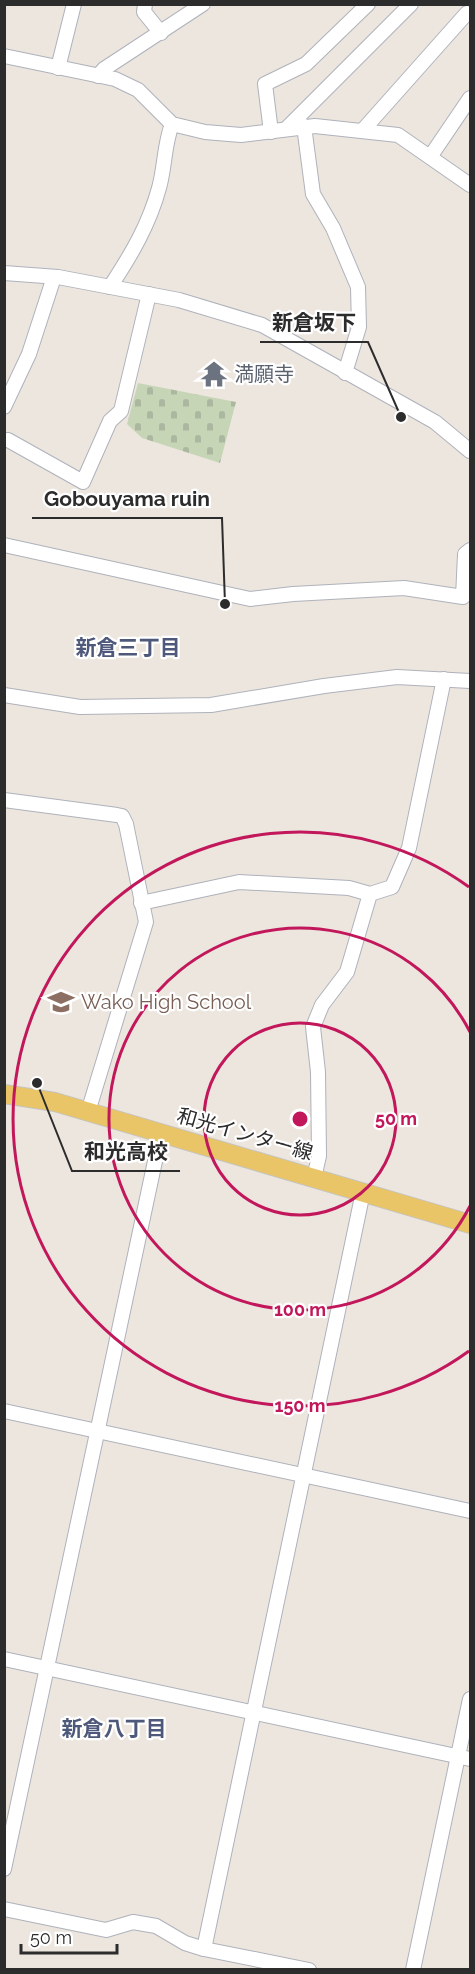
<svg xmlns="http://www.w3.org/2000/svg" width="475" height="1974" viewBox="0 0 475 1974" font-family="Raleway,'Noto Sans JP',sans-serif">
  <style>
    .cemetery { fill: url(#cemetery-stones) }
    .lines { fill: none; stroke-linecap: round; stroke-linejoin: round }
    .minor-casing { stroke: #afb2bb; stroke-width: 16 }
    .major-casing { stroke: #c4c4c4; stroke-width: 20 }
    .minor { stroke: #fff; stroke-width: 14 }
    .major { stroke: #e9c568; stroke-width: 18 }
    .ring { fill: none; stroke: #c2185b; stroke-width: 3 }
    .labels { text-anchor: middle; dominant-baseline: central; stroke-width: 4.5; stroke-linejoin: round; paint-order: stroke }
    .worship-label { font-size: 20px; fill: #5b616d; stroke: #fff; text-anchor: start }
    .education-label { font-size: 20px; fill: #785e54; stroke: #fff; text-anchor: start }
    .street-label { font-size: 20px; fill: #2c2c2c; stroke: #fff }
    .neighbourhood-label { font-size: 21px; font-weight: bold; fill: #4e587a; stroke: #fff }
    .centre { fill: #c2185b; stroke: #fff; stroke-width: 3 }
    .ring-label { font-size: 18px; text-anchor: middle; font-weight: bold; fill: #c2185b; stroke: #fff; stroke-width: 4.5; stroke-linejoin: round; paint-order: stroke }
    .leader { fill: none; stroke: #2c2c2c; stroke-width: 2 }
    .callout-dot { fill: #2c2c2c; stroke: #fff; stroke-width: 2 }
    .callout-label { font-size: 21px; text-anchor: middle; font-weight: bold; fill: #2c2c2c; stroke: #fff; stroke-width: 4.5; stroke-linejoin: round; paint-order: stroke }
  </style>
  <defs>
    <pattern id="cemetery-stones" width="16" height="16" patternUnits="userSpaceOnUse" patternTransform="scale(1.5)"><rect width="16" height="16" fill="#c7d5b7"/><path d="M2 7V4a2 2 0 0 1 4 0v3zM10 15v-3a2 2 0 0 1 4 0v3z" fill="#abb79e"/></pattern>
  </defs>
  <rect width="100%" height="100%" fill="#ece6df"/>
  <polygon class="cemetery" points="138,383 236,402 220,463 142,438 127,424"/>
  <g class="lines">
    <g class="minor-casing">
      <g id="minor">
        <polyline points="145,4 144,12 161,33"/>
        <polyline points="4,56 115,79 138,90 172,124 205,132 241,135 315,126 398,135 470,185"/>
        <polyline points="58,68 74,4"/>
        <polyline points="98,76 104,69 203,4"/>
        <polyline points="304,126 313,194 333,228 358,287 359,327 345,373"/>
        <polyline points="286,129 411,4"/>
        <polyline points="363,130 467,13"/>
        <polyline points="271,132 265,84 306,64 368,4"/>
        <polyline points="430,157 470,98"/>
        <polyline points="4,273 58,277 179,300 262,325 435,422 470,451"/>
        <path d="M 110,287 C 131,255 149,225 159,188 C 165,167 164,145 172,124"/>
        <polyline points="4,407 29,354 54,277"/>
        <polyline points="8,440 83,482 110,421 121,411 149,294"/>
        <polyline points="4,545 250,599 293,594 404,588 463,597 465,554 470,550"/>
        <polyline points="4,695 80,707 211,705 324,686 397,677 470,681"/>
        <polyline points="4,800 117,815 122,816 126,824 146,922 88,1112"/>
        <polyline points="141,903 239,882 349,888 370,894 392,887 409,848 444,679"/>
        <polyline points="314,1178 319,1156 318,1072 313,1027 322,1005 347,972 370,894"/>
        <polyline points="4,1411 470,1511"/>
        <polyline points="4,1659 470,1759"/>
        <polyline points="4,1869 161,1133"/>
        <polyline points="4,1909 106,1930 133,1922 156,1926 185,1943 204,1949 309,1970"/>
        <polyline points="204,1949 363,1192"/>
        <polyline points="413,1970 470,1699"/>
      </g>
    </g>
    <g class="major-casing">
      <polyline id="major" points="4,1094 55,1102 470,1224"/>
    </g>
    <use href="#minor" class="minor"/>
    <use href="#major" class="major"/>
  </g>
  <g class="ring">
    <circle cx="300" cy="1119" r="96"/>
    <path d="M470 1206A191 191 0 1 1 470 1032"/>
    <path d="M469 1351A287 287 0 1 1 469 887"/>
  </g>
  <defs>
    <g id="temple-bare" transform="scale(2.07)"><path d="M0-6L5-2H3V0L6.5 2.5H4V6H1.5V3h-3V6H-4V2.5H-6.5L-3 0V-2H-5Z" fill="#6b7280" stroke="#fff" stroke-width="2.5" paint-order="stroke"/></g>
    <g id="school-bare" transform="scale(2.07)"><path d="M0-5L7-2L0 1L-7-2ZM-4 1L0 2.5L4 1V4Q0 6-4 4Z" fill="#8d6e63" stroke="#fff" stroke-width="2.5" paint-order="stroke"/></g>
  </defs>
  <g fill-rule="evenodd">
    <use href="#temple-bare" x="214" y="374"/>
    <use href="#school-bare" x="61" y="1002"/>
  </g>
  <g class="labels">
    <g class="worship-label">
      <text x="234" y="374">満願寺</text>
    </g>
    <g class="education-label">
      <text x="81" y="1002">Wako High School</text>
    </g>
    <g class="street-label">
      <text transform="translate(245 1134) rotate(16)">和光インター線</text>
    </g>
    <g class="neighbourhood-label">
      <text x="128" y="647">新倉三丁目</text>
      <text x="114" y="1728">新倉八丁目</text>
    </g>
  </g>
  <circle cx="300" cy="1119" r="9" class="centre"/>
  <g class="ring-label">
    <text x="396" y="1125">50 m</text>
    <text x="300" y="1316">100 m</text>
    <text x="300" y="1412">150 m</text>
  </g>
  <path class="leader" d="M401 417L368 342H260M225 604L222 518H32M37 1083L72 1171H180"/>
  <g class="callout-dot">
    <circle cx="401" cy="417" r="6"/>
    <circle cx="225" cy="604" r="6"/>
    <circle cx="37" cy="1083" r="6"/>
  </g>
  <g class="callout-label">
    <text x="314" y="330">新倉坂下</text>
    <text x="127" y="506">Gobouyama ruin</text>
    <text x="126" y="1159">和光高校</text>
  </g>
  <rect width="475" height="1974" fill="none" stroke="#2c2c2c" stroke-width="12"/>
  <path d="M21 1944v9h96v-9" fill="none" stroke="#2c2c2c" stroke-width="3"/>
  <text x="30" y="1944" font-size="18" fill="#2c2c2c" stroke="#ffffff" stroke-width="4.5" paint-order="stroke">50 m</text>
</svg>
